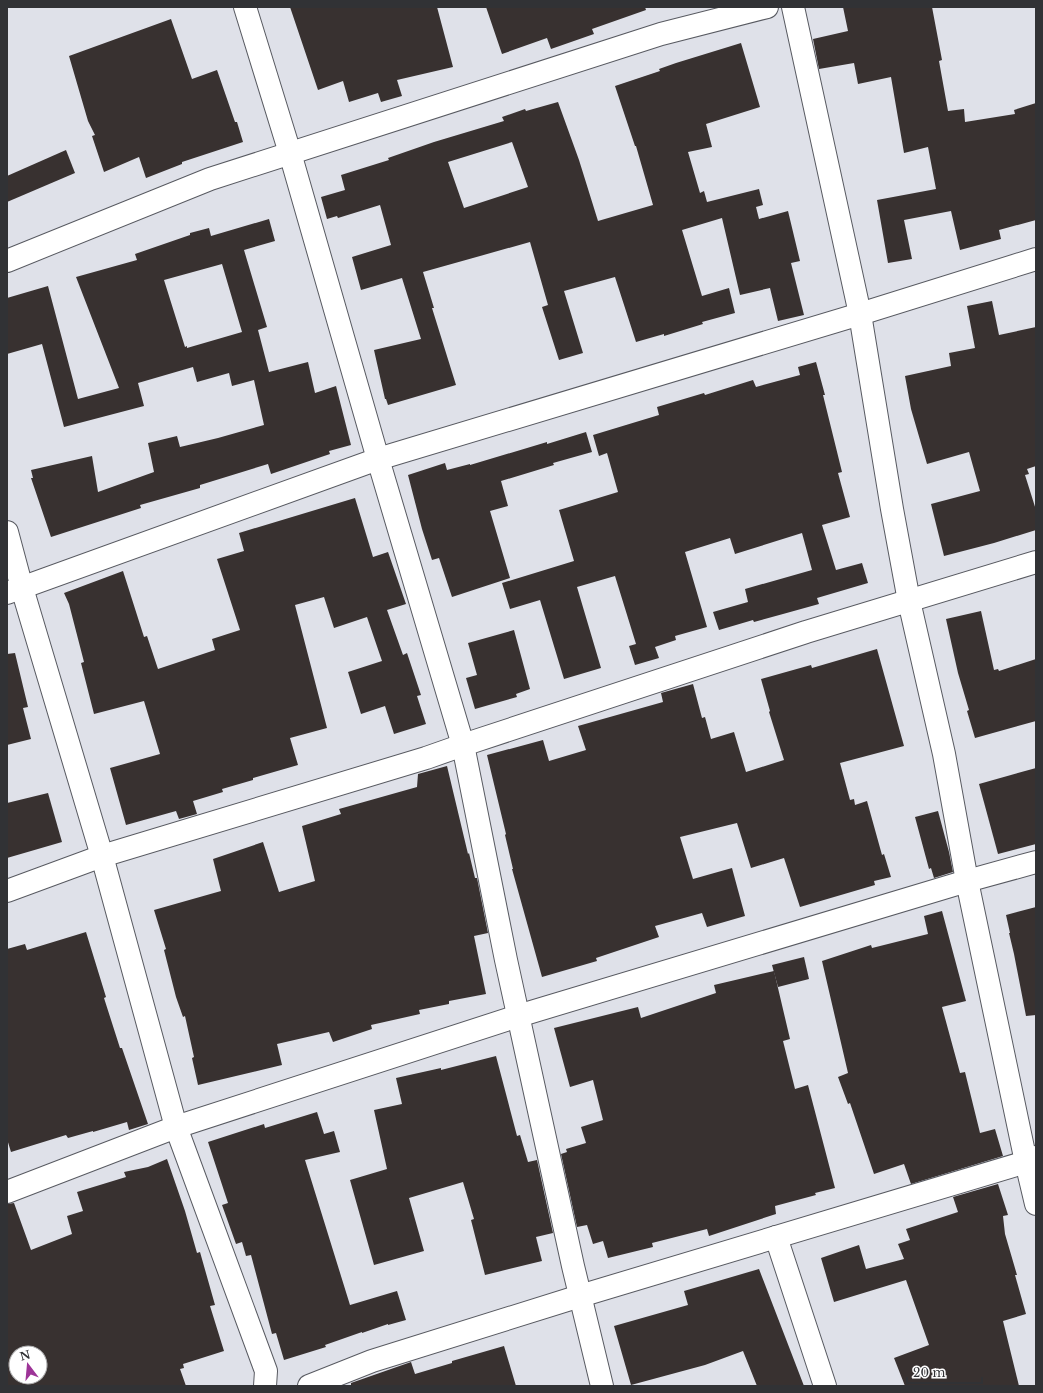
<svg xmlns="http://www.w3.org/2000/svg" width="1043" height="1393" viewBox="0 0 1043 1393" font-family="'Libre Baskerville',serif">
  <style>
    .building { fill: #383130; fill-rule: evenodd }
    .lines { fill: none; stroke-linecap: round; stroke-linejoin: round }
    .street-casing { stroke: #585a61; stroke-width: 24 }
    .street { stroke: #fff; stroke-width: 22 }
  </style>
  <rect width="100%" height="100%" fill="#dfe1e9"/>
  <g class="building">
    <polygon points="290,7 437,7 453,67 397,80 402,96 381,102 378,93 349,102 343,81 318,90"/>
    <polygon points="486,7 645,7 646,10 592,29 594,34 551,49 547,38 502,54"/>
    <polygon points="843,7 932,7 942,60 939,61 948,111 964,109 965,122 1015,114 1014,110 1036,103 1036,220 999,230 1001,239 960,250 951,211 904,220 912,259 888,263 877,200 936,189 928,147 904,153 891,77 858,84 854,63 819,69 813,39 848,31"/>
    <polygon points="171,19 192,79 217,70 235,122 237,122 243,142 182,162 182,164 146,178 139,157 104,172 92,136 95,135 88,121 69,56"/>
    <path d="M 741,43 L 760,107 L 706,124 L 712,147 L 688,152 L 700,193 L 704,191 L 707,202 L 759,189 L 763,205 L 756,207 L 759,219 L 788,211 L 800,261 L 791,263 L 804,315 L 778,321 L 770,288 L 740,295 L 722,218 L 682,230 L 702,296 L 729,288 L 735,313 L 702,322 L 703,324 L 664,336 L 664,334 L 636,342 L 615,277 L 564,291 L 583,353 L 559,360 L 542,307 L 548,305 L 530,242 L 423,272 L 434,308 L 432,308 L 456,385 L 388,405 L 386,399 L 385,399 L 374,350 L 421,339 L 402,278 L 361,290 L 352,257 L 391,245 L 380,205 L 338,218 L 337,216 L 327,219 L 321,197 L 345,190 L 341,175 L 389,160 L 388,158 L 434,142 L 504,121 L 502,117 L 525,109 L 526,111 L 558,102 L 579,160 L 598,221 L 653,205 L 636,146 L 635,146 L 615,86 L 660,71 L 659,69 L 676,63 ZM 512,142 L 528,187 L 464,208 L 448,162 Z"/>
    <polygon points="66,150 75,173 7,202 7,176"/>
    <path d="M 269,219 L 275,241 L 244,250 L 267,327 L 258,330 L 269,372 L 308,362 L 315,393 L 336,386 L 351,445 L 329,451 L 330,454 L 271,474 L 268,464 L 200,485 L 200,488 L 140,505 L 141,508 L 51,537 L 31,478 L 33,478 L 31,470 L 92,456 L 98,492 L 154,472 L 148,443 L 177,436 L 180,447 L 218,438 L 264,425 L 254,380 L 232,386 L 229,373 L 197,382 L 193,367 L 138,383 L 144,406 L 64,427 L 42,344 L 7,354 L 7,298 L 48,286 L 78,399 L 119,388 L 76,277 L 137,260 L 135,254 L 190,235 L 190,233 L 209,228 L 211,236 ZM 222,264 L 242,332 L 187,348 L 187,346 L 185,347 L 164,280 Z"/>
    <polygon points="992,301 999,335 1036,327 1036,466 1027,469 1029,474 1025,475 1036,510 1036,530 994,543 944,556 931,504 980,491 969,452 927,464 911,409 905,376 951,366 949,353 975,348 967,306"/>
    <polygon points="816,362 825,395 823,395 842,472 838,473 850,517 822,525 836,570 862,563 868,583 817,598 819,604 783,614 754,622 753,620 719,630 713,612 748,602 745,589 812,570 802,533 735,554 730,538 685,552 707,627 675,636 676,640 655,647 659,658 635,665 629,646 636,644 615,576 577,587 601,668 564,679 540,600 510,609 502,583 574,561 559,510 618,492 607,453 599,456 593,435 659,415 657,407 704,393 705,395 753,380 756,387 800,375 798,367"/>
    <polygon points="586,432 592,452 553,463 554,465 501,481 508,506 490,511 510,578 452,597 439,558 432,560 422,529 408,475 445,463 447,470 470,464 470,465 547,442 547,444"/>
    <polygon points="355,498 373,557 388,552 406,604 387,610 403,655 407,653 421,695 417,696 426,724 394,734 385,706 361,714 348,672 382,661 367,617 334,628 324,597 295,605 327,728 290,738 298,765 253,778 253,780 222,789 223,792 193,801 197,814 179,819 176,811 126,825 110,768 160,754 144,701 94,714 81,663 84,662 69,604 64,593 123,571 144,637 147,636 158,669 215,650 212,639 240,630 217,559 244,551 239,533"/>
    <polygon points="981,611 994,670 998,669 999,671 1036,659 1036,721 975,738 967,711 969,710 958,673 946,619"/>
    <polygon points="514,630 530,689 516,694 517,697 475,709 466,678 477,675 468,643"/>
    <polygon points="877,649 904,746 840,763 850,800 854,799 855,805 867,801 882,855 884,854 891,877 874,881 875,885 800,907 784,858 751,868 737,823 680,837 693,879 732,868 745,916 707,927 702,913 655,926 659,937 596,958 597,961 542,977 512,869 513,869 505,835 506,834 487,755 543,740 549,761 586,750 578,726 663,702 661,693 693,684 702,718 705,717 711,739 734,732 746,772 784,760 769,712 770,711 761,679 811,665 812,668"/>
    <polygon points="15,653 28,707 23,708 31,739 7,745 7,654"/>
    <polygon points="447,766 468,854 469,853 475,878 477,878 488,933 474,936 486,994 449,1001 449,1004 419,1010 420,1014 371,1025 372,1029 333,1042 329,1032 277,1044 282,1065 198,1085 192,1058 194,1057 185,1016 183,1017 176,997 164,950 166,949 154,910 221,891 213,859 263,842 279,892 315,881 302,826 341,814 339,809 417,787 418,774"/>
    <polygon points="1036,768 1036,844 998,854 979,784"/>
    <polygon points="48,793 62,842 7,858 7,803"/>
    <polygon points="938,811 949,852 953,872 934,878 931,868 929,869 915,817"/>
    <polygon points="1036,907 1036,1015 1026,1016 1014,954 1009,933 1010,933 1006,915"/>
    <polygon points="942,911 966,1001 942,1007 960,1073 965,1072 980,1133 995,1129 1003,1156 911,1184 904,1164 874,1174 850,1103 848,1104 838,1077 848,1073 822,961 871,945 872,948 928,934 924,916"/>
    <polygon points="86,932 106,997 104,998 120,1048 122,1048 148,1124 129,1130 127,1122 93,1132 93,1131 68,1138 66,1135 11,1152 7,1139 7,949 25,944 27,950"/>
    <polygon points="804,957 809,979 778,987 772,965"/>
    <polygon points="774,971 790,1039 783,1041 795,1089 808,1085 835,1188 815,1193 816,1195 775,1206 776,1214 709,1236 707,1229 652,1243 653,1247 608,1258 603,1241 593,1244 587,1225 577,1227 561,1154 567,1152 566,1149 586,1143 581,1127 603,1120 593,1080 570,1087 554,1028 638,1007 641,1018 716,993 714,985"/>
    <polygon points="496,1056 517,1136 520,1135 528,1162 537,1160 553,1233 536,1237 542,1261 485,1275 471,1220 474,1219 463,1182 409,1198 424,1251 374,1265 350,1180 387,1169 374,1110 402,1104 396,1078 441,1068 441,1070"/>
    <polygon points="317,1112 324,1134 334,1131 340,1152 305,1160 350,1305 397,1291 406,1320 388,1325 388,1324 362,1333 362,1332 325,1345 326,1347 284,1360 276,1333 272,1334 251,1255 246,1256 242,1242 236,1244 222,1205 228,1203 208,1142 264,1124 265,1128"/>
    <path d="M 167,1159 L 185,1211 L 197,1253 L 200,1252 L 215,1305 L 210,1306 L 224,1351 L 183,1364 L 184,1368 L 180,1369 L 186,1386 L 7,1386 L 7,1204 L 14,1203 L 31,1250 L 72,1234 L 67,1216 L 83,1211 L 77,1192 L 126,1177 L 124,1172 L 148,1167 ZM 16,1353 L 40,1353 L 40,1377 L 16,1377 Z"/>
    <polygon points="998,1184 1008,1215 1003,1216 1005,1234 1017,1275 1015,1275 1026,1314 1003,1321 1019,1386 905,1386 894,1358 929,1345 906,1280 834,1302 821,1258 859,1245 866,1269 904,1259 898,1244 910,1240 906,1229 958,1212 953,1197"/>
    <polygon points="759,1269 804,1386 757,1386 743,1351 705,1365 631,1385 614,1326 688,1305 684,1291"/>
    <polygon points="504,1346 516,1386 351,1386 351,1383 411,1362 415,1374 452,1363 452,1361"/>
  </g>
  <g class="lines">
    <g class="street-casing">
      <g id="street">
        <polyline points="245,7 290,153 378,459 463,745 506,960 573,1266 602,1386"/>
        <polyline points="793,7 860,314 892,509 909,601 944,754 967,881 1026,1162 1036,1204"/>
        <polyline points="7,261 210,179 661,34 767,7"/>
        <polyline points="7,532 22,588 102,856 176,1127 266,1371 265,1386"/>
        <polyline points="7,593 378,459 860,314 1036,259"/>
        <polyline points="7,891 102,856 426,758 463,745 806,632 1036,562"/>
        <polyline points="7,1192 176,1127 518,1016 967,881 1036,862"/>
        <polyline points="776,1237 825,1386"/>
        <polyline points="309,1386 372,1361 580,1296 1026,1162 1036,1157"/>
      </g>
    </g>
    <use href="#street" class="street"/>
  </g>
  <rect width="1043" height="1393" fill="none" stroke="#313235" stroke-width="16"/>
  <g transform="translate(28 1365) rotate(344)"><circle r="19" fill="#ffffff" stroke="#adadae"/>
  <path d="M0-3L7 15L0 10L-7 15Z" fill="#9d3497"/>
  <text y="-6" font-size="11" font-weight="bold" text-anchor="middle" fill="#313235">N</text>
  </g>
  <path d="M907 1377v6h75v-6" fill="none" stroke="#313235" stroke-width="2"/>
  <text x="913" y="1377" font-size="12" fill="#313235" stroke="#ffffff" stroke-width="3" paint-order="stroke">20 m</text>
</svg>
